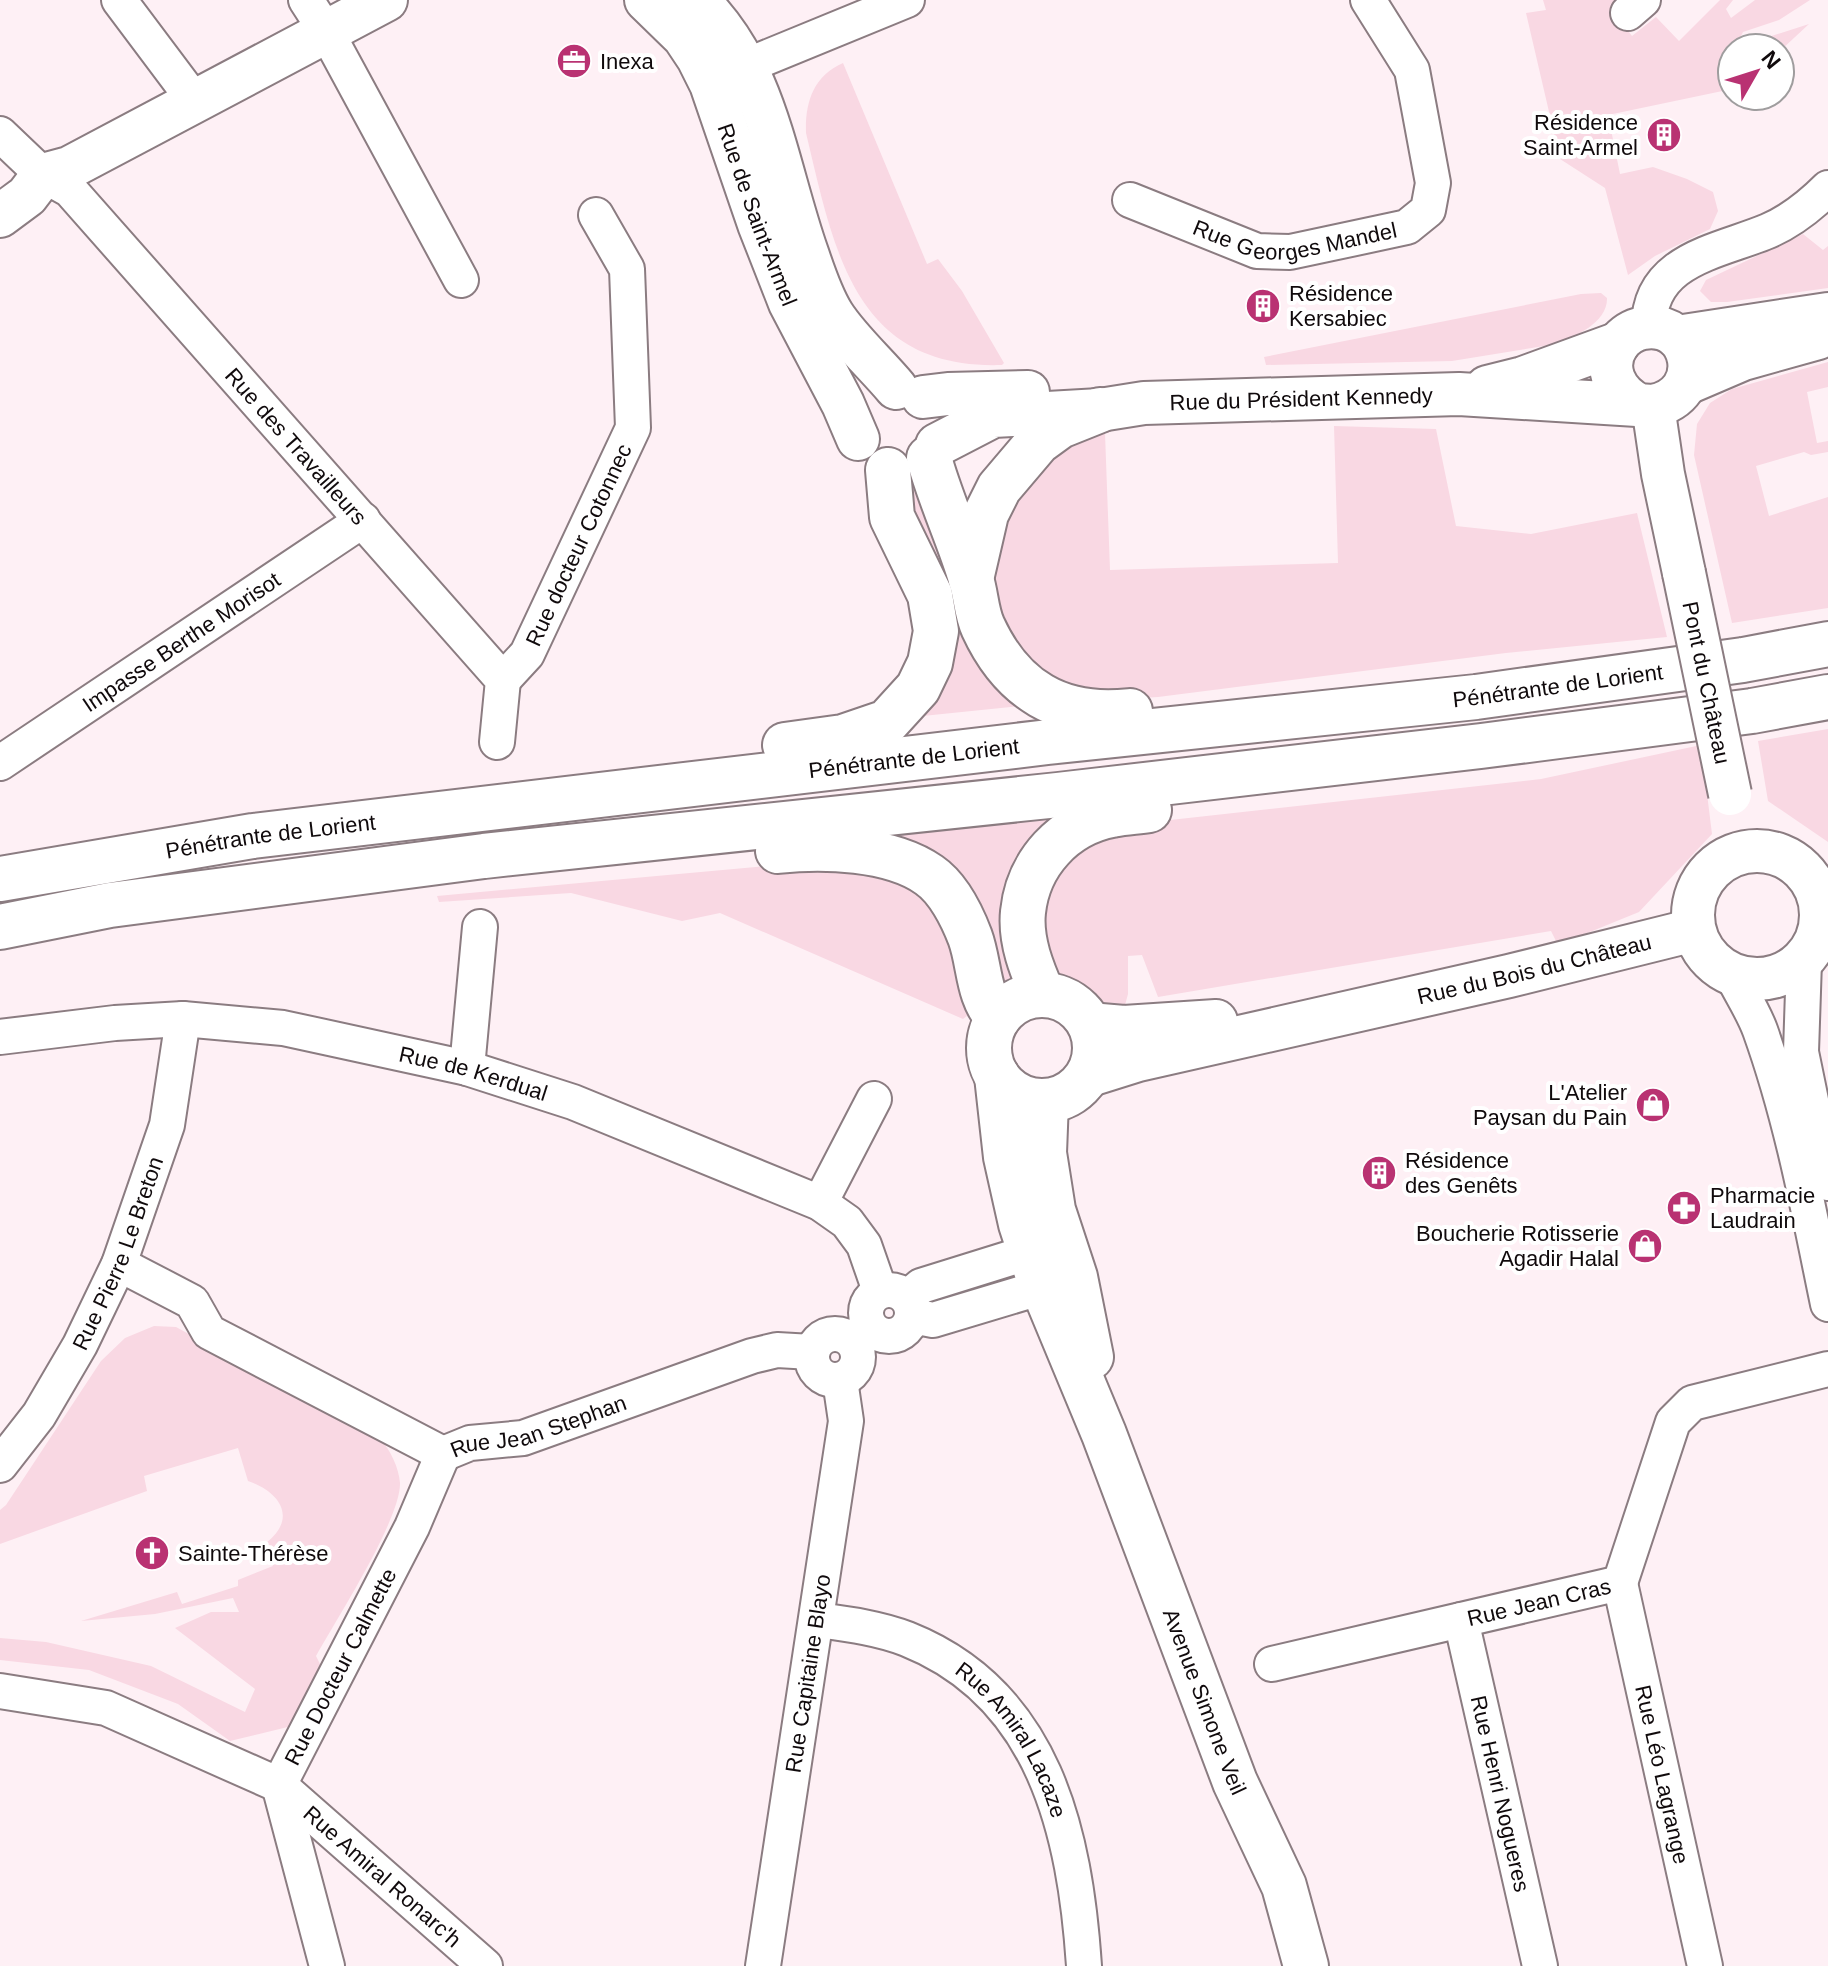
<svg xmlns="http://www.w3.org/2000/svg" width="1828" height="1966" viewBox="0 0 1828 1966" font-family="Helvetica,sans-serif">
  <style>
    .green { fill: #f9d8e3 }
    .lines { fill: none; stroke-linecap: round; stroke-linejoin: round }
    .minor-casing { stroke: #8b7c81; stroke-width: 38 }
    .tertiary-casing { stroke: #8b7c81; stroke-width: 46 }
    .secondary-casing { stroke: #8b7c81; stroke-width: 48 }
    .trunk-casing { stroke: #8b7c81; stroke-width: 48 }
    .minor { stroke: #fff; stroke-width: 34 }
    .tertiary { stroke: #fff; stroke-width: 42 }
    .secondary { stroke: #fff; stroke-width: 44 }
    .trunk { stroke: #fff; stroke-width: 44 }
    .tertiary-bridge-casing { stroke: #8b7c81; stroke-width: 46; stroke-linecap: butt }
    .tertiary-bridge { stroke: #fff; stroke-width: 42 }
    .labels { text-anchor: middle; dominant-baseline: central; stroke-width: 8; stroke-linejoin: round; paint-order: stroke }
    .poi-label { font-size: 22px; fill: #100a0c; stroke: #fff; text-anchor: start }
    .street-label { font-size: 22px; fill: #100a0c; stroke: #fff }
  </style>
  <rect width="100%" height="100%" fill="#fef0f5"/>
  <g class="green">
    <polygon points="1543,0 1624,0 1614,12 1632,36 1656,17 1679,41 1720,0 1733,0 1726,9 1731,18 1755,0 1810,0 1779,20 1743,32 1735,48 1732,48 1732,55 1721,77 1732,76 1732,89 1608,115 1620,174 1653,167 1687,179 1713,192 1718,211 1710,229 1655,256 1628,275 1605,188 1560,159 1526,13 1546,10"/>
    <polygon points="1809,24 1780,51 1780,48 1754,48 1759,40"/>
    <path d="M 843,63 L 927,264 L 938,259 L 962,291 L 1004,363 L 1002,365 C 854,370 834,250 806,133 C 805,103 813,76 843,63 Z"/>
    <polygon points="1803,234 1823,250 1828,246 1828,288 1727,302 1711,302 1700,291 1706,280"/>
    <path d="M 1601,293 L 1607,298 C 1608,322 1575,337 1556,344 L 1452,361 L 1266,365 L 1264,357 L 1581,294 Z"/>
    <polygon points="1828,362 1828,387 1807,392 1817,443 1828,441 1828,452 1811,455 1804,452 1756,466 1769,516 1828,497 1828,608 1732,623 1694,455 1697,424 1710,403 1732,389"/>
    <polygon points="1109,424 1109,433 1105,433 1110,570 1338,563 1334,426 1436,429 1456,526 1531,534 1637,513 1667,637 1506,653 1158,697 1126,699 1060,691 996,622 989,552 1041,455"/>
    <polygon points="927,483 1021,706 913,717 934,679 904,488"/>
    <polygon points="1828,729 1828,842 1768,801 1758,741"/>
    <polygon points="1701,745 1712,834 1639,912 1558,945 1551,931 1158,997 1142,955 1128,956 1128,994 1121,1020 1078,996 1047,962 1040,885 1066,851 1134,824 1541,779"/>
    <polygon points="1066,811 1020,984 1004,997 980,913 867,832"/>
    <polygon points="766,866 880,872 922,893 957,934 977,1008 963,1019 720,913 682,921 571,893 439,902 437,896"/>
    <path d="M 154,1326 L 176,1327 L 380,1439 C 390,1449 399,1468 400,1483 C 401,1519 336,1620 316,1656 L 324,1672 L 296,1725 L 230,1741 L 178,1704 L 89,1670 L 0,1660 L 0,1638 L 46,1642 L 151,1666 L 245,1712 L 255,1689 L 175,1628 L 211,1612 L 239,1612 L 233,1598 L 155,1614 L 81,1621 L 177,1592 L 182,1604 L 238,1586 L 238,1580 L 273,1566 L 266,1543 C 298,1518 280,1492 248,1481 L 238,1448 L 144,1476 L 147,1491 L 0,1544 L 0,1510 L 6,1505 L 101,1361 L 125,1338 Z"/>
  </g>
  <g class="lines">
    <g class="minor-casing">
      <g id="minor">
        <polyline points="119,0 194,100"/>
        <polyline points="306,0 326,31 461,280"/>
        <polyline points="1628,13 1643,0"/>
        <polyline points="746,66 907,0"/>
        <path id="s1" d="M 0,134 L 43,175 L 70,190 L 503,680 L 497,742"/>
        <path id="s2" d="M 1130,200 L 1257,251 L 1290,252 L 1407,227 L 1428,210 L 1433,183 L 1412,70 L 1368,0"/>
        <path d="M 1649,327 C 1649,259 1718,252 1768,231 C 1791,221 1810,206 1828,188"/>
        <path id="s3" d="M 503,680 L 527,654 L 633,428 L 627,269 L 596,215"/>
        <path id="s4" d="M 0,763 L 363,520"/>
        <polyline points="1804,961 1801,1052 1828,1183"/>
        <path d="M 1732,975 C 1741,993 1753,1011 1760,1030 C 1792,1119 1809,1212 1828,1304"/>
        <path id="s5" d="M 0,1037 L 115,1023 L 183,1019 L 283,1028 L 467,1068 L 573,1102 L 820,1203 L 847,1222 L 864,1245 L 880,1291"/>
        <polyline points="467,1068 480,927"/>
        <polyline points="820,1203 874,1099"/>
        <polyline points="119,1264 192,1302 209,1332 443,1454"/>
        <circle cx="889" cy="1313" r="23"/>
        <polyline points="907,1298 921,1286 1030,1252"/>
        <polyline points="913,1316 933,1320 1043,1287"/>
        <circle cx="835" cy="1357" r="23"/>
        <path id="s6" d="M 443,1454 L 470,1443 L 523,1438 L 752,1356 L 777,1350 L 812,1352"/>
        <path id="s7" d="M 0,1465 L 39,1415 L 80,1345 L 119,1264 L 167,1125 L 183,1019"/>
        <path id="s8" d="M 1620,1583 L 1705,1966"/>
        <path id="s9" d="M 818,1620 C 847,1624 879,1628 907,1639 C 1045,1694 1075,1833 1084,1966"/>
        <path id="s10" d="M 1461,1620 L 1540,1966"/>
        <path id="s11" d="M 1272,1664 L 1620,1583 L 1673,1422 L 1692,1403 L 1828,1369"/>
        <path id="s12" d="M 0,1691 L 106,1708 L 279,1785 L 412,1527 L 443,1454"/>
        <path id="s13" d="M 279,1785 L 485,1966"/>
        <polyline points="279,1785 327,1966"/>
        <path id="s14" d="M 763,1966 L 846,1421 L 840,1380"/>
      </g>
    </g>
    <g class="tertiary-casing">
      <g id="tertiary">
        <path id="s15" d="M 646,0 L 684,37 L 698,58 L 711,84 L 759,224 L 790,303 L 843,404 L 858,439"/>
        <path d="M 697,0 C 767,67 776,165 807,253 C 814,273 821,296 833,315 C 849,340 877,365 896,388"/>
        <polyline points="0,216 27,196 43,175 69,168 386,0"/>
        <polyline points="1677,337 1828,314"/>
        <polyline points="1687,383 1743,359 1818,338"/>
        <polyline points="1487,387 1523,378 1619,343"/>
        <polyline points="923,397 948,394 1028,392"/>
        <polyline points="1653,406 1663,474 1684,573"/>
        <path id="s16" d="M 937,445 L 993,416 L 1100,410 L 1144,403 L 1459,394 L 1653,406 C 1710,395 1695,319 1643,328 C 1633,330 1624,336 1618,344 C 1602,368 1616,394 1639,405"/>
        <circle cx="1757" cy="915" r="64"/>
        <polyline points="1089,1024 1124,1027 1216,1021"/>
        <path id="s17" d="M 1087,1076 L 1138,1060 L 1509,976 L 1694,930"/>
      </g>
    </g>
    <g class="secondary-casing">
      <g id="secondary">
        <circle cx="1042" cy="1048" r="53"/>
        <path id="s18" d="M 997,1076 L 1006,1157 L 1021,1224 L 1037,1273 L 1104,1434 L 1235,1782 L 1284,1886 L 1306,1966"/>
        <polyline points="1046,1101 1044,1153 1053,1210 1075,1277 1091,1357"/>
      </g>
    </g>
    <g class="trunk-casing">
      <g id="trunk">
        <path d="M 929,458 C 940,499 959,538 971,579 C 976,594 976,612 983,627 C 1012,690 1060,719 1130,711"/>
        <polyline points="971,579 986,514 999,488 1038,442 1060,426 1100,410"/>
        <polyline points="785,745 843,737 887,722 918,688 930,663 936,631 930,595 892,517 888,470"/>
        <path d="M 778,851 C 823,846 891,848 929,875 C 948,888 962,916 970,937 C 980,964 977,996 998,1018"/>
        <path id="s19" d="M 0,879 L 253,836 L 1048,742 L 1476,697 L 1743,660 L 1828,644"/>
        <polyline points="0,927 110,905 484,856 1058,795 1481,746 1752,711 1828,697"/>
        <path d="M 1043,995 C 1032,970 1020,941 1023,912 C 1028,863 1064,824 1112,815 C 1124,812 1137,812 1149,810"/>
      </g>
    </g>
    <use href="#minor" class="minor"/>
    <use href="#tertiary" class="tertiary"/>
    <use href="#secondary" class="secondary"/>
    <use href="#trunk" class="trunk"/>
    <g class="tertiary-bridge-casing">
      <g id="tertiary-bridge">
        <path id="s20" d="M 1684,573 L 1730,794"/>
      </g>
    </g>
    <use href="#tertiary-bridge" class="tertiary-bridge"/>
  </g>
  <defs>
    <g id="office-disc" transform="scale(1.8)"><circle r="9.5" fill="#b93272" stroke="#fff"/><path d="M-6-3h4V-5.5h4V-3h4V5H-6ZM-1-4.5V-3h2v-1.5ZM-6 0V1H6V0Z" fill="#fff"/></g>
    <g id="building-disc" transform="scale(1.8)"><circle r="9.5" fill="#b93272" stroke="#fff"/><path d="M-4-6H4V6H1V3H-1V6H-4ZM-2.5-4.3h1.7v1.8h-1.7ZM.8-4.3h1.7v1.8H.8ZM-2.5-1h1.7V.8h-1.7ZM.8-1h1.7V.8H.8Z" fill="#fff"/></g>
    <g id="shop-disc" transform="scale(1.8)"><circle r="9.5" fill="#b93272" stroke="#fff"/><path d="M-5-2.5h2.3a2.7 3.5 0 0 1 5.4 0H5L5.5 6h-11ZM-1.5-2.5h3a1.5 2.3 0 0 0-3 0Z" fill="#fff"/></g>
    <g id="pharmacy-disc" transform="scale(1.8)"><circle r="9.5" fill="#b93272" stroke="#fff"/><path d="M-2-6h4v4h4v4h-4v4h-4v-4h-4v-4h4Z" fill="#fff"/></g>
    <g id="church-disc" transform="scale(1.8)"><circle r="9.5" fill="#b93272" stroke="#fff"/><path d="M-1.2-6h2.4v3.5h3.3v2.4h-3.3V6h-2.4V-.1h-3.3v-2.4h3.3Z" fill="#fff"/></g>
  </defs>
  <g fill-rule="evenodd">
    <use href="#office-disc" x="574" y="61"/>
    <use href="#building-disc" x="1664" y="135"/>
    <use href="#building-disc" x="1263" y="306"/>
    <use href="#shop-disc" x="1653" y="1105"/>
    <use href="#building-disc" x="1379" y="1173"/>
    <use href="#pharmacy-disc" x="1684" y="1208"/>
    <use href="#shop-disc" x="1645" y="1246"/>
    <use href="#church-disc" x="152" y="1553"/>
  </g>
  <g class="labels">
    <g class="poi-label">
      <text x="600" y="61">Inexa</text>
      <text x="1638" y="122" text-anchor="end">Résidence<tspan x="1638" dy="25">Saint-Armel</tspan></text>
      <text x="1289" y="293">Résidence<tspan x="1289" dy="25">Kersabiec</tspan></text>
      <text x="1627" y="1092" text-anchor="end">L'Atelier<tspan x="1627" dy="25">Paysan du Pain</tspan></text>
      <text x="1405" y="1160">Résidence<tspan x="1405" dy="25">des Genêts</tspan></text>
      <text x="1710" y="1195">Pharmacie<tspan x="1710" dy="25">Laudrain</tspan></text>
      <text x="1619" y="1233" text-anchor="end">Boucherie Rotisserie<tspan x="1619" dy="25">Agadir Halal</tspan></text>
      <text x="178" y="1553">Sainte-Thérèse</text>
    </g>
    <g class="street-label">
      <text stroke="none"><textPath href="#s15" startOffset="246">Rue de Saint-Armel</textPath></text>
      <text stroke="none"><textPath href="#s2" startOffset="174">Rue Georges Mandel</textPath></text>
      <text stroke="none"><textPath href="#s16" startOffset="372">Rue du Président Kennedy</textPath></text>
      <text stroke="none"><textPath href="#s1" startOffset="432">Rue des Travailleurs</textPath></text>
      <text stroke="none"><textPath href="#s3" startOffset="156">Rue docteur Cotonnec</textPath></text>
      <text stroke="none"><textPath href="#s4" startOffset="218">Impasse Berthe Morisot</textPath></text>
      <text stroke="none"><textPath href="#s20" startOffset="112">Pont du Château</textPath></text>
      <text stroke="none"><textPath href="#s19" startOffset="1570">Pénétrante de Lorient</textPath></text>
      <text stroke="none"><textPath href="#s19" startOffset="922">Pénétrante de Lorient</textPath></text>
      <text stroke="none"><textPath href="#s19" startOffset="274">Pénétrante de Lorient</textPath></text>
      <text stroke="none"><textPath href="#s17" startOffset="460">Rue du Bois du Château</textPath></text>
      <text stroke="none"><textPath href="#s5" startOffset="480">Rue de Kerdual</textPath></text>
      <text stroke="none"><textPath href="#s7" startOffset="244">Rue Pierre Le Breton</textPath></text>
      <text stroke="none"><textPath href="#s6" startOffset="100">Rue Jean Stephan</textPath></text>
      <text stroke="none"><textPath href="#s11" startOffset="274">Rue Jean Cras</textPath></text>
      <text stroke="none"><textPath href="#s12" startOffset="430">Rue Docteur Calmette</textPath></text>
      <text stroke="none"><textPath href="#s14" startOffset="296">Rue Capitaine Blayo</textPath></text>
      <text stroke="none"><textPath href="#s18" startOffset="662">Avenue Simone Veil</textPath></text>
      <text stroke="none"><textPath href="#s9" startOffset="242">Rue Amiral Lacaze</textPath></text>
      <text stroke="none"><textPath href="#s8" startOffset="196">Rue Léo Lagrange</textPath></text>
      <text stroke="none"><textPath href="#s10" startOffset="178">Rue Henri Nogueres</textPath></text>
      <text stroke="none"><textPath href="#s13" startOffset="138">Rue Amiral Ronarc'h</textPath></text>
    </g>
  </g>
  <g transform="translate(1756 72) rotate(51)"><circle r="38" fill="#ffffff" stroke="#9f9d9e" stroke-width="2"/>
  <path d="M0-6L14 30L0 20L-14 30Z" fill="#b93272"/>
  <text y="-12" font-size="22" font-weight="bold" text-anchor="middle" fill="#100a0c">N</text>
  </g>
</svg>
